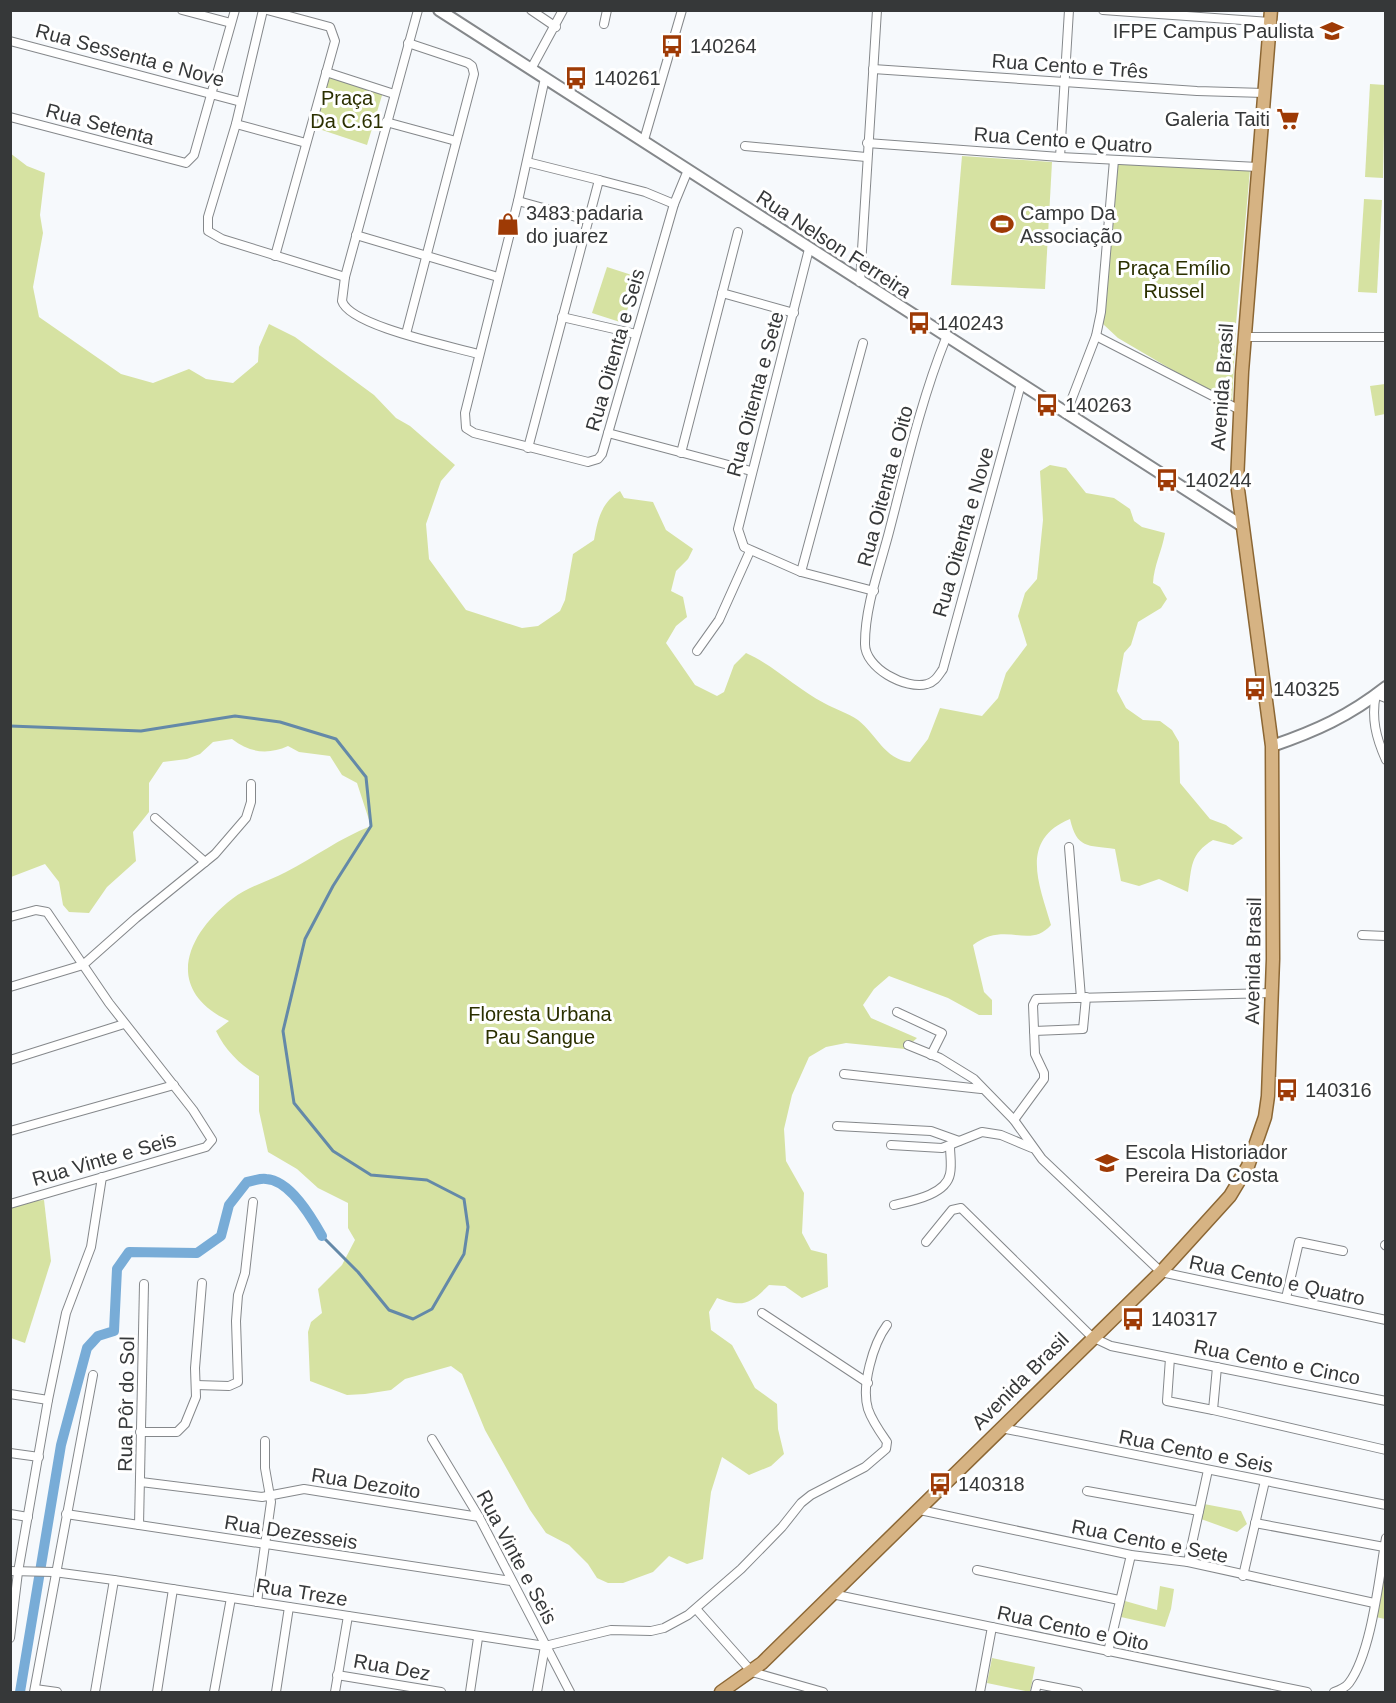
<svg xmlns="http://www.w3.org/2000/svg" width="1396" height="1703" viewBox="0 0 1396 1703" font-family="Arial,sans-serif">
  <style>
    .green { fill: #d6e2a2 }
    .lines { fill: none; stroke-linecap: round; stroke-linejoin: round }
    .stream { stroke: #6489a8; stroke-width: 3 }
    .canal { stroke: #78acd7; stroke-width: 10 }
    .street-casing { stroke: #85888b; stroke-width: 10 }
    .secondary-casing { stroke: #85888b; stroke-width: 14 }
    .primary-casing { stroke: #8c6734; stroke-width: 15 }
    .street { stroke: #fff; stroke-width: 8 }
    .secondary { stroke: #fff; stroke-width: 10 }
    .primary { stroke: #d6b383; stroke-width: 12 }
    .labels { text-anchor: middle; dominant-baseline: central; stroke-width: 6; stroke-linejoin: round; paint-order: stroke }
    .poi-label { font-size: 20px; fill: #363839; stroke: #fff; text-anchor: start }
    .street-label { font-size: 20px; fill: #363839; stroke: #fff }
    .park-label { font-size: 20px; fill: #2b3000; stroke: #fff }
  </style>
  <rect width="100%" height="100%" fill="#f6f9fc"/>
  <g class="green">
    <polygon points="327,74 383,92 367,145 313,127"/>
    <polygon points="1370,84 1385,85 1383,178 1365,177"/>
    <path d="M 10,153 L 27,166 L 45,173 L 40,215 L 43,233 L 33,287 L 39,317 L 121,374 L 153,383 L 189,369 L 206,379 L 233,383 L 258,362 L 259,347 L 269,324 L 295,337 L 374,395 L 396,418 L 410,426 L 455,465 L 441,481 L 426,524 L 429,559 L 466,610 L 522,628 L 538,626 L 560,611 L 565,600 L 573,554 L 594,540 C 598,519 601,503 620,491 L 624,498 L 653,502 L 666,530 L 693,549 L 688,559 L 676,571 L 671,591 L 683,597 L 687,617 L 676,626 L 666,643 L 695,685 L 717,696 L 724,692 L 734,665 L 746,653 C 775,666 797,689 824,703 C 835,709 848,713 858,720 C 877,735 884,759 910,762 L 928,739 L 940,708 L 982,716 L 998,698 L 1006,673 L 1027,645 L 1018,616 L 1025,593 L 1037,579 L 1043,520 L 1040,471 L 1050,465 L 1066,468 L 1086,493 L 1114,498 L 1130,509 L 1134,521 L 1142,527 L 1165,533 C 1162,551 1154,565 1153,583 L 1160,587 L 1167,599 L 1161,608 L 1138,622 L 1131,645 L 1124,653 L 1117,691 L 1126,708 L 1143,720 L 1160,721 L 1172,730 L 1179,742 L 1180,783 L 1210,819 L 1226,825 L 1243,838 L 1233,845 L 1213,840 C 1190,854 1192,866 1188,892 L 1159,879 L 1139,886 L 1121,881 L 1115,849 C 1087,845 1077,849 1070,819 C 1019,840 1039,884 1051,925 C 1029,950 1006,920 973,945 L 984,992 L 992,1000 L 992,1015 L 979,1015 L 948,998 L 889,976 L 874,989 L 863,1005 L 871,1018 L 917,1038 L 905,1049 L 846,1043 L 826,1047 L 809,1057 L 792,1095 L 784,1129 L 786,1161 L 804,1193 L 802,1233 L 811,1250 L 827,1254 L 828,1287 L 802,1298 L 785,1286 L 769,1285 C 750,1304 743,1308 717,1298 L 709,1312 L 711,1330 L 732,1345 L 755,1388 L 777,1404 L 778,1429 L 784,1454 L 771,1466 L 749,1475 L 722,1457 L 711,1492 L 703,1559 L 687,1564 L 669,1556 L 653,1572 L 623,1583 L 608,1583 L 597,1578 L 588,1564 L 569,1545 L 546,1533 L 530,1510 L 485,1430 L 462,1374 L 451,1366 L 405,1379 L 391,1390 L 365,1394 L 347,1395 L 310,1381 L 308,1332 L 311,1322 L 322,1313 L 318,1289 L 342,1265 L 355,1240 L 348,1228 L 348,1203 L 318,1188 L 297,1169 L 268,1152 L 259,1111 L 259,1076 C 241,1066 225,1050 216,1031 L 229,1021 C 163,989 186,935 232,899 C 247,887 269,881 286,872 C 315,857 340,838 371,826 L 357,783 L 342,775 L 330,756 L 299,752 L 288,746 C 268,755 250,753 232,739 L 213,742 L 200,754 L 187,759 L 163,762 L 149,783 L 149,812 L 133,832 L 136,861 L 107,887 L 89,913 L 69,912 L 63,905 L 59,882 L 45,864 L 11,877 Z"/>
    <polygon points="962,156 1052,162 1045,289 951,285"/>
    <polygon points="1118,164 1250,170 1236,324 1232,405 1118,338 1103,324"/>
    <polygon points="1364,199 1382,200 1377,293 1358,292"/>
    <polygon points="607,267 638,277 623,323 592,313"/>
    <polygon points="1385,384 1385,414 1375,416 1370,386"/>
    <polygon points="44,1200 51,1261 25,1343 11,1338 11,1203"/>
    <polygon points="1204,1504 1241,1511 1247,1524 1237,1532 1201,1519"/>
    <polygon points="1385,1533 1385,1619 1371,1616"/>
    <polygon points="1160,1586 1174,1589 1171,1609 1165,1627 1121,1617 1125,1601 1157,1610"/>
    <polygon points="992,1658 1035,1667 1030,1692 987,1683"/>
  </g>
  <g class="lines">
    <polyline class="stream" points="10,726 141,731 235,716 280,722 336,739 366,777 371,826 333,886 305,939 283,1031 294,1103 333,1151 371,1175 427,1180 464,1199 468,1227 464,1254 432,1309 413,1319 389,1310 358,1272 322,1236"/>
    <path class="canal" d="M 20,1692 L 61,1445 L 87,1348 L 98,1336 L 114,1331 L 117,1269 L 129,1252 L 197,1253 L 221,1236 L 229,1205 L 247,1182 C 253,1181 260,1178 266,1179 C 290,1180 312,1218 322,1236"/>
    <g class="street-casing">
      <g id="street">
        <polyline points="182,10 231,23"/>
        <polyline points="263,10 236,124 208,217 208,231 222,239 345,277"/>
        <polyline points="267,10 330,27 335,41 275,256"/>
        <path d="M 418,10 L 345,277 L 342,301 C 350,326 451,346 478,354"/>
        <polyline points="531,10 556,27"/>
        <polyline points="1103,10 1270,22"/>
        <polyline points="604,24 607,10"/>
        <polyline points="10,41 241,102"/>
        <polyline points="531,69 563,10"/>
        <polyline points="873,69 1197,91 1264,93"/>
        <polyline points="326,72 394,94"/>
        <polyline points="545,78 518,201 465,413 466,428 474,433 588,462 598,459 602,454 674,204 688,170"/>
        <polyline points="10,117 186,163 194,155 235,10"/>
        <polyline points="386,122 456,141"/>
        <polyline points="236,124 306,143"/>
        <polyline points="644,140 682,10"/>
        <polyline points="867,143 1060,157 1258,167"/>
        <polyline points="745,146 866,157"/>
        <polyline points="1060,157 1069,10"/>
        <polyline points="527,162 599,180"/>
        <polyline points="518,201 587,220"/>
        <polyline points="356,235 498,277"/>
        <polyline points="809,249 738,529 744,547 801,572 874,591"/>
        <polyline points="860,282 877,10"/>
        <polyline points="722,293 794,313"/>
        <polyline points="562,317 636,334"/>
        <polyline points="406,334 474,74 472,66 468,63 408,43"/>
        <polyline points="1096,336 1240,410"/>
        <polyline points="1245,337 1386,337"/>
        <path d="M 946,338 C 921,400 906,467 889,532 C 880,567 865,606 865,643 C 864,668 906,690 927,684 C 935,682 938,676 943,669 L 1021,384"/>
        <polyline points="1066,414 1096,336 1101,312 1114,160"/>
        <polyline points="608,433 751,471"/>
        <polyline points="528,448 599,180 645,192 674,204"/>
        <polyline points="681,453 738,232"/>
        <polyline points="801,572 863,343"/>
        <polyline points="697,651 719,620 750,551"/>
        <path d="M 1386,698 L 1376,694 C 1371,718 1376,738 1386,760"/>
        <polyline points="155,818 205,862"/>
        <polyline points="1069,847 1081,998"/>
        <polyline points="10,917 36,910 47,912 109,1003 193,1110 212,1140 206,1147 10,1204"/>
        <polyline points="1362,935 1386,936"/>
        <polyline points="10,987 83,965 136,918 215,854 246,818 251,802 251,784"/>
        <polyline points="897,1012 942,1033 931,1055"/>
        <polyline points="1034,1031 1083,1029 1086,997"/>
        <polyline points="908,1045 940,1058 974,1079 1014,1120 1042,1159 1161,1272 1386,1320"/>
        <polyline points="10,1060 124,1024"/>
        <polyline points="844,1074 981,1089"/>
        <polyline points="1014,1120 1044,1079 1044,1073 1035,1054 1033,1005 1036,999 1272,993"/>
        <polyline points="837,1126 931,1131 959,1141"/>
        <polyline points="10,1131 174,1085"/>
        <polyline points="891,1145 942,1148 982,1132 1001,1135 1032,1148"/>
        <path d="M 894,1205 C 911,1201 946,1195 950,1174 C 952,1165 950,1155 950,1146"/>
        <polyline points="926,1242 952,1210 961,1208 1092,1337 1111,1346 1386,1401"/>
        <polyline points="1385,1245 1386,1246"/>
        <polyline points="1286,1298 1299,1242 1343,1251"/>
        <polyline points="762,1313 868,1383"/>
        <polyline points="1170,1358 1167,1401 1213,1410"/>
        <polyline points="1217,1367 1213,1410 1386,1450"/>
        <polyline points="196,1385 229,1386 238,1382 236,1321 238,1295 245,1273 253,1202"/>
        <polyline points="10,1394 48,1400"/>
        <polyline points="1001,1428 1386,1505"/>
        <polyline points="140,1432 177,1432 185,1424 196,1397 195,1368 202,1283"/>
        <polyline points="432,1439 479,1517 570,1692"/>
        <polyline points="10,1453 39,1457"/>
        <polyline points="141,1482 262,1497 304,1489 479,1517"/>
        <polyline points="1087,1491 1199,1511"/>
        <polyline points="920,1510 1131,1555 1188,1562 1374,1603"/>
        <polyline points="10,1514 28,1517"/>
        <polyline points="66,1514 511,1581"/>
        <polyline points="1255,1523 1384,1547"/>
        <polyline points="139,1525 144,1284"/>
        <polyline points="1188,1562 1208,1470"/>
        <polyline points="977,1570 1119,1600"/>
        <path d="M 10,1571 L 54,1572 L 114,1580 L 545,1646 L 611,1630 L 651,1631 L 664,1628 L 688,1615 L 741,1569 L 782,1527 L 801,1503 L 811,1495 L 865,1467 L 886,1449 L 887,1442 C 880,1432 872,1421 868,1409 C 861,1386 873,1344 887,1325"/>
        <polyline points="1243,1576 1265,1481"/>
        <polyline points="832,1594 1307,1692"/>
        <polyline points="257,1602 271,1502 265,1468 265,1441"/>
        <polyline points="697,1610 752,1672 823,1692"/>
        <polyline points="10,1638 18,1572 48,1400 66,1313 91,1247 102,1177"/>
        <polyline points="1108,1652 1131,1555"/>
        <polyline points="337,1675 441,1692"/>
        <polyline points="35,1689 57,1692"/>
        <polyline points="34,1692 93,1375"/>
        <polyline points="95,1692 114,1580"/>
        <polyline points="157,1692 173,1589"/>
        <polyline points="214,1692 231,1598"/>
        <polyline points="276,1692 289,1607"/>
        <polyline points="335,1692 348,1616"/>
        <polyline points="470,1692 478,1638"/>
        <polyline points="537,1692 545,1646"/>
        <polyline points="980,1692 992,1627"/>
        <polyline points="1035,1692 1037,1684 1078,1692"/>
        <path d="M 1334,1692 C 1340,1690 1346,1687 1349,1683 C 1372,1652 1379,1577 1386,1538"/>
      </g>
    </g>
    <g class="secondary-casing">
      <g id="secondary">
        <polyline points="439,10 1241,525"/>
        <path d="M 1272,746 C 1316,731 1349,716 1386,687"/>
      </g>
    </g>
    <g class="primary-casing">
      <polyline id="primary" points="721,1692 762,1663 1161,1272 1230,1196 1248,1166 1265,1117 1268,1096 1273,959 1272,746 1237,482 1242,372 1271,10"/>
    </g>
    <use href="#street" class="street"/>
    <use href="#secondary" class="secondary"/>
    <use href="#primary" class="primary"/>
  </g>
  <defs>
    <g id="university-bare" transform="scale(1.8)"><path d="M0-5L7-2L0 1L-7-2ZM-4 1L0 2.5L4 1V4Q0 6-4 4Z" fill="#9e3a05" stroke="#fff" stroke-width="2.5" paint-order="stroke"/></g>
    <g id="bus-bare" transform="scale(1.8)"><path d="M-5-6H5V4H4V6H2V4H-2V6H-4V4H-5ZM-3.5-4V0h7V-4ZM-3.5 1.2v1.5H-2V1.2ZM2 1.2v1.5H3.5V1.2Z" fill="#9e3a05" stroke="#fff" stroke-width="2.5" paint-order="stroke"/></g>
    <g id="supermarket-bare" transform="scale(1.8)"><path d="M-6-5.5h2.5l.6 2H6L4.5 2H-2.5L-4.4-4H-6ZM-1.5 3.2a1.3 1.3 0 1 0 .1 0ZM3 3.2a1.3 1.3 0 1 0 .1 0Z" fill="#9e3a05" stroke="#fff" stroke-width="2.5" paint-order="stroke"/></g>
    <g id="shop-bare" transform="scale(1.8)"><path d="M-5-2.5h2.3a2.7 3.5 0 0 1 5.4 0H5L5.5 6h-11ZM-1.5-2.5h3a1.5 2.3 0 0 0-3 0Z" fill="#9e3a05" stroke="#fff" stroke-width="2.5" paint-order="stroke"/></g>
    <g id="stadium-bare" transform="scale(1.8)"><path d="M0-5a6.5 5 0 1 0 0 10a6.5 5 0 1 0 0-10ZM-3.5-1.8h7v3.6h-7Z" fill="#9e3a05" stroke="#fff" stroke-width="2.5" paint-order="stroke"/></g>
    <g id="school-bare" transform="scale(1.8)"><path d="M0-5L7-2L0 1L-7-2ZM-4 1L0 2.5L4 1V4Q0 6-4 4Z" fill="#9e3a05" stroke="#fff" stroke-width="2.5" paint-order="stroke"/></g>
  </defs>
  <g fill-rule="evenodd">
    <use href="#university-bare" x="1332" y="31"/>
    <use href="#bus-bare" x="672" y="46"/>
    <use href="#bus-bare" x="576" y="78"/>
    <use href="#supermarket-bare" x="1288" y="119"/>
    <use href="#shop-bare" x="508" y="224"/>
    <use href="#stadium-bare" x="1002" y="224"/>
    <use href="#bus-bare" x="919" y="323"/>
    <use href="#bus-bare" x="1047" y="405"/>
    <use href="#bus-bare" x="1167" y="480"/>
    <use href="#bus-bare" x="1255" y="689"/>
    <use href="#bus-bare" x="1287" y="1090"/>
    <use href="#school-bare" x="1107" y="1163"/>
    <use href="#bus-bare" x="1133" y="1319"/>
    <use href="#bus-bare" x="940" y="1484"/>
  </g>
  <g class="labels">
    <g class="poi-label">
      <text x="1314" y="31" text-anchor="end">IFPE Campus Paulista</text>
      <text x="690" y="46">140264</text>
      <text x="594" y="78">140261</text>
      <text x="1270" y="119" text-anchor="end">Galeria Taiti</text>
      <text x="526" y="213">3483 padaria<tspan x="526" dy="23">do juarez</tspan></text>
      <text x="1020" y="213">Campo Da<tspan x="1020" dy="23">Associação</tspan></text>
      <text x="937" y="323">140243</text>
      <text x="1065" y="405">140263</text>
      <text x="1185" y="480">140244</text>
      <text x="1273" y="689">140325</text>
      <text x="1305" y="1090">140316</text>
      <text x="1125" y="1152">Escola Historiador<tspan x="1125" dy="23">Pereira Da Costa</tspan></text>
      <text x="1151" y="1319">140317</text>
      <text x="958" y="1484">140318</text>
    </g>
    <g class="street-label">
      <text transform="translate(130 55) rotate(15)">Rua Sessenta e Nove</text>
      <text transform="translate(1070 66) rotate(4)">Rua Cento e Três</text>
      <text transform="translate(100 124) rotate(15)">Rua Setenta</text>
      <text transform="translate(1063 140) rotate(4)">Rua Cento e Quatro</text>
      <text transform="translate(834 244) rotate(33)">Rua Nelson Ferreira</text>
      <text transform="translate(615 350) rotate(-74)">Rua Oitenta e Seis</text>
      <text transform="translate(1222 387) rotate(-86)">Avenida Brasil</text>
      <text transform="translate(755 394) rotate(-75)">Rua Oitenta e Sete</text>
      <text transform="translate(885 486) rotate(-75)">Rua Oitenta e Oito</text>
      <text transform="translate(963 532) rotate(-74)">Rua Oitenta e Nove</text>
      <text transform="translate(1253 961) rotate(-89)">Avenida Brasil</text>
      <text transform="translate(104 1159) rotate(-16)">Rua Vinte e Seis</text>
      <text transform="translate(1277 1280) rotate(12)">Rua Cento e Quatro</text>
      <text transform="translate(1277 1362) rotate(11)">Rua Cento e Cinco</text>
      <text transform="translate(1020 1381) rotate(-45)">Avenida Brasil</text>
      <text transform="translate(126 1404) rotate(-89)">Rua Pôr do Sol</text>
      <text transform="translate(1196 1451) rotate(11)">Rua Cento e Seis</text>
      <text transform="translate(366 1483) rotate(9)">Rua Dezoito</text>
      <text transform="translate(291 1532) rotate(9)">Rua Dezesseis</text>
      <text transform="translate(1150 1541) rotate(11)">Rua Cento e Sete</text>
      <text transform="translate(517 1557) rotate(62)">Rua Vinte e Seis</text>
      <text transform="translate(302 1592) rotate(9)">Rua Treze</text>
      <text transform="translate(1073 1628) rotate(12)">Rua Cento e Oito</text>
      <text transform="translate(392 1667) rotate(10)">Rua Dez</text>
    </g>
    <g class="park-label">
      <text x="347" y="98">Praça<tspan x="347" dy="23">Da C.61</tspan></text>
      <text x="1174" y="268">Praça Emílio<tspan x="1174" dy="23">Russel</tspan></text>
      <text x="540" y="1014">Floresta Urbana<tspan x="540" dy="23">Pau Sangue</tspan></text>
    </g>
  </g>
  <rect width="1396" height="1703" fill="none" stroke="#363839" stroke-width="24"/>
</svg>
